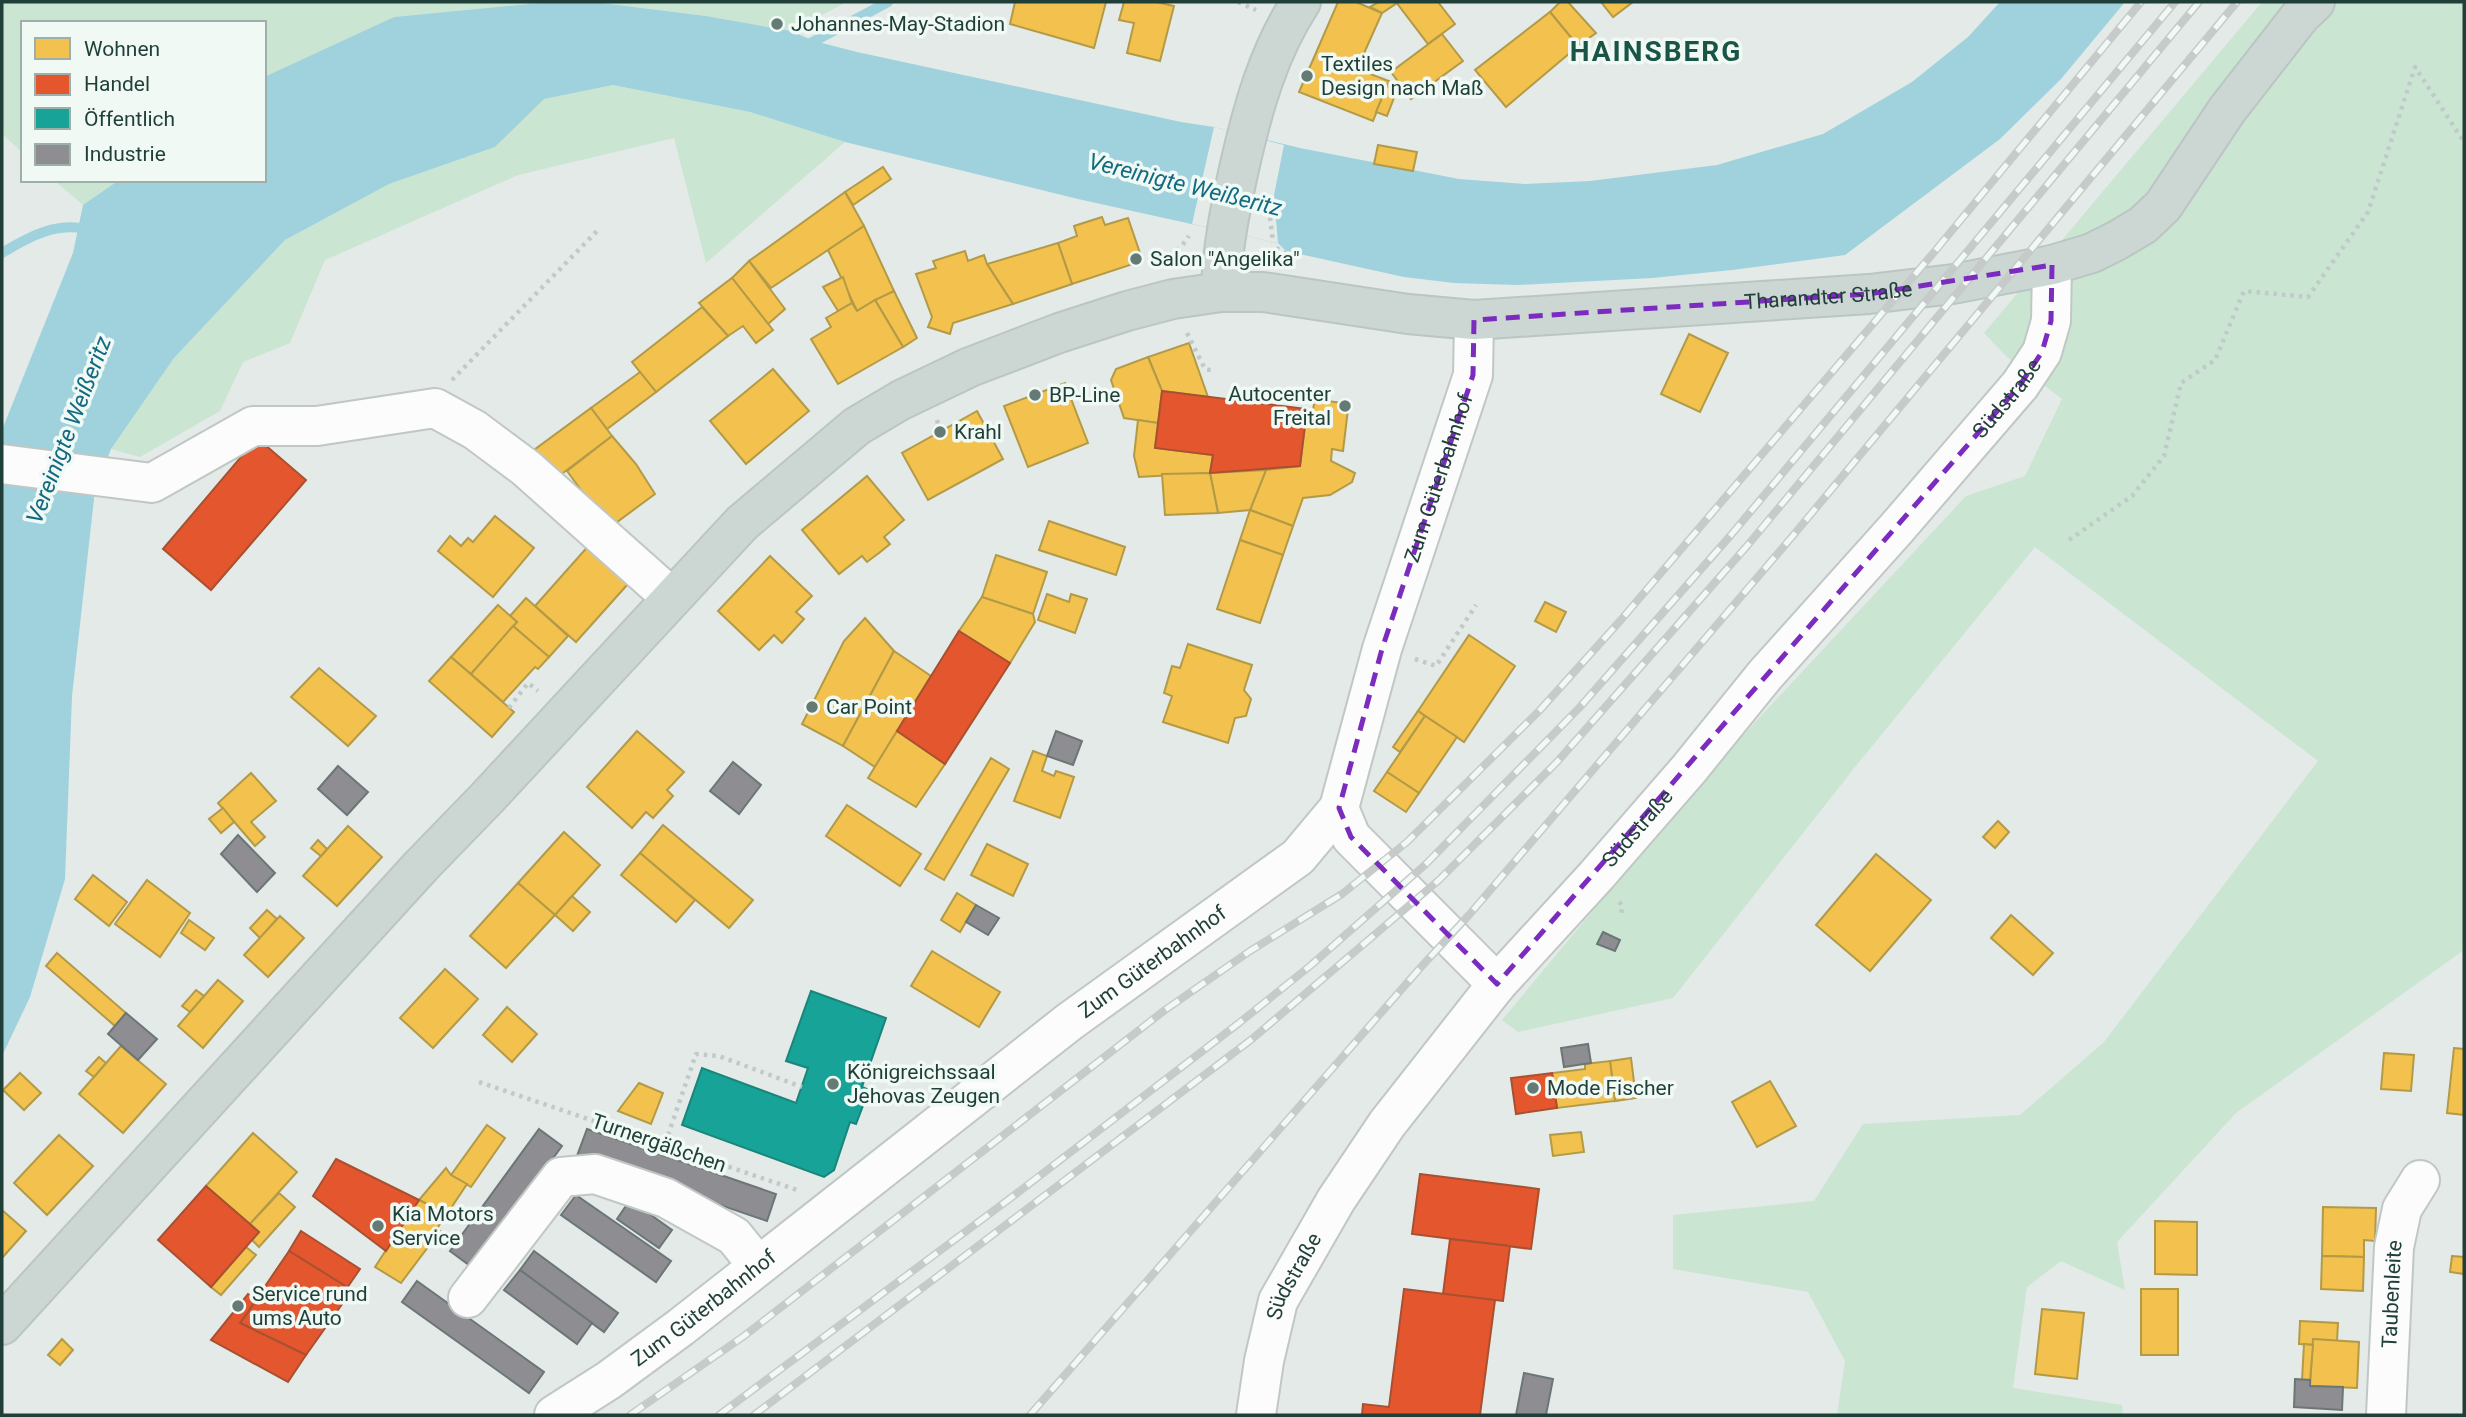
<svg xmlns="http://www.w3.org/2000/svg" width="2466" height="1417" viewBox="0 0 2466 1417" font-family="Roboto,sans-serif">
  <style>
    .green { fill: #cbe5d3 }
    .water { fill: #9fd2dc }
    .pier { fill: #e3eae7 }
    .homes { fill: #f2c14e; stroke: #b39a47; stroke-width: 2 }
    .shops { fill: #e4572e; stroke: #a95031; stroke-width: 2 }
    .public { fill: #17a398; stroke: #19857b; stroke-width: 2 }
    .industry { fill: #8d8d92; stroke: #6c7677; stroke-width: 2 }
    .lines { fill: none; stroke-linecap: round; stroke-linejoin: round }
    .stream { stroke: #9fd2dc; stroke-width: 10 }
    .minor-casing { stroke: #c0c7c4; stroke-width: 42 }
    .major-casing { stroke: #bbc6c3; stroke-width: 42 }
    .path { stroke: #c0cac8; stroke-width: 4.5; stroke-dasharray: 3.5 5; stroke-linecap: butt }
    .minor { stroke: #fbfcfb; stroke-width: 38 }
    .major { stroke: #ccd6d3; stroke-width: 38 }
    .rail-casing { stroke: #c6cbca; stroke-width: 8 }
    .rail { stroke: #f1f9f5; stroke-width: 5; stroke-dasharray: 16; stroke-linecap: butt }
    .marked { fill: none; stroke: #7b2cbf; stroke-width: 5; stroke-dasharray: 14 9; stroke-linejoin: round }
    .poi-dot { fill: #647b75; stroke: #f1f9f5; stroke-width: 2.5 }
    .labels { text-anchor: middle; dominant-baseline: central; stroke-width: 7; stroke-linejoin: round; paint-order: stroke }
    .poi-label { font-size: 21px; fill: #1f3f38; stroke: #f1f9f5; text-anchor: start }
    .street-label { font-size: 21px; fill: #1f3f38; stroke: #f1f9f5 }
    .water-label { font-size: 23px; font-style: italic; fill: #126b82; stroke: #f1f9f5 }
    .district-label { font-size: 28px; font-weight: bold; letter-spacing: 2px; fill: #195447; stroke: #f1f9f5 }
  </style>
  <rect width="100%" height="100%" fill="#e3eae7"/>
  <g class="green">
    <polygon points="2,2 550,2 394,17 264,77 264,23 23,23 23,153 2,134"/>
    <polygon points="594,2 847,2 791,31 706,16"/>
    <polygon points="2262,2 2464,2 2464,950 2236,1113 2117,1242 2125,1290 2061,1261 2027,1287 2013,1388 2122,1405 2123,1415 1837,1415 1845,1361 1808,1292 1673,1269 1673,1215 1814,1201 1863,1124 2020,1115 2104,1042 2318,761 2035,547 1859,762 1673,998 1518,1032 1502,1020 1704,777 1966,496 2025,476 2062,399 2007,357 1984,333"/>
    <polygon points="613,85 750,112 845,142 706,263 674,138 518,175 325,260 290,343 243,362 220,411 140,457 111,449 174,358 285,240 389,184 495,147 543,99"/>
    <polygon points="54,180 119,180 83,205"/>
  </g>
  <polygon class="water" points="550,2 594,2 706,16 791,31 814,41 857,52 1181,122 1214,127 1300,148 1459,179 1525,184 1590,181 1717,165 1823,134 1912,82 1968,37 2000,2 2125,2 2061,79 2000,139 1845,255 1732,270 1652,278 1518,285 1454,283 1404,277 1286,251 1278,243 1078,199 845,142 750,112 613,85 544,99 495,147 389,184 285,240 174,358 111,449 95,490 72,696 65,879 30,997 2,1056 2,430 73,253 83,205 119,180 264,180 264,77 394,17"/>
  <polygon class="pier" points="1214,127 1284,145 1274,195 1278,243 1192,224"/>
  <g class="homes">
    <polygon points="1015,2 1106,2 1094,48 1010,24"/>
    <polygon points="1124,2 1156,2 1174,6 1160,61 1127,53 1134,23 1119,20"/>
    <polygon points="1338,2 1356,2 1382,13 1357,69 1389,81 1373,121 1299,92"/>
    <polygon points="1379,2 1396,2 1397,3 1382,13 1370,7"/>
    <polygon points="1396,2 1438,2 1455,24 1428,44"/>
    <polygon points="1560,2 1568,2 1596,33 1578,46 1550,12"/>
    <polygon points="1601,2 1633,2 1613,17"/>
    <polygon points="1550,12 1578,46 1506,107 1475,70"/>
    <polygon points="1442,34 1463,61 1411,99 1391,72"/>
    <polygon points="1387,86 1397,90 1387,116 1376,112"/>
    <polygon points="1378,145 1417,152 1413,171 1374,164"/>
    <polygon points="883,167 891,179 853,205 845,192"/>
    <polygon points="845,192 864,226 771,288 749,261"/>
    <polygon points="1102,217 1105,225 1128,218 1140,253 1133,264 1072,284 1058,243 1077,236 1074,226"/>
    <polygon points="864,226 894,291 857,311 828,250"/>
    <polygon points="1058,243 1072,284 1013,304 987,264"/>
    <polygon points="965,251 968,261 984,255 987,264 1013,304 953,323 950,334 928,327 932,317 916,274 936,268 933,261"/>
    <polygon points="749,261 785,309 768,324 732,278"/>
    <polygon points="843,277 852,303 838,311 823,287"/>
    <polygon points="732,278 773,330 756,343 743,326 728,336 699,303"/>
    <polygon points="894,291 917,338 903,347 875,300"/>
    <polygon points="875,300 903,347 838,384 811,339 831,327 826,318 852,303 857,311"/>
    <polygon points="702,307 728,336 656,392 632,362"/>
    <polygon points="1689,334 1728,353 1700,412 1661,394"/>
    <polygon points="1189,343 1208,397 1162,391 1148,357"/>
    <polygon points="1148,357 1162,391 1158,423 1124,418 1111,380 1116,369"/>
    <polygon points="773,369 809,411 746,464 710,421"/>
    <polygon points="640,372 656,392 607,429 591,408"/>
    <polygon points="1065,383 1088,443 1028,467 1004,406"/>
    <polygon points="1320,400 1342,403 1348,409 1343,451 1332,449 1331,461 1355,473 1352,482 1330,495 1303,498 1293,526 1250,510 1266,470 1300,466 1307,409 1313,410 1314,404"/>
    <polygon points="591,408 612,436 559,476 534,450"/>
    <polygon points="977,411 1003,459 928,500 902,453"/>
    <polygon points="1138,420 1158,423 1155,448 1213,455 1210,473 1139,477 1134,456"/>
    <polygon points="612,436 636,464 655,494 609,528 567,471"/>
    <polygon points="1266,470 1250,510 1218,513 1210,473"/>
    <polygon points="1210,473 1218,513 1165,515 1162,474"/>
    <polygon points="867,476 904,520 884,537 890,544 879,553 867,562 862,556 839,574 802,530"/>
    <polygon points="1250,510 1293,526 1283,555 1240,540"/>
    <polygon points="495,516 534,548 493,597 438,551 450,536 461,546 468,538 473,542"/>
    <polygon points="1049,521 1125,547 1116,575 1039,550"/>
    <polygon points="1240,540 1283,555 1260,623 1217,609"/>
    <polygon points="591,543 627,580 627,585 576,642 535,606"/>
    <polygon points="996,555 1047,572 1033,614 982,597"/>
    <polygon points="770,556 812,596 796,612 804,619 782,643 774,635 759,650 718,611"/>
    <polygon points="1047,594 1069,602 1071,594 1087,599 1075,633 1038,620"/>
    <polygon points="982,597 1033,614 1035,622 1010,663 959,631"/>
    <polygon points="526,598 568,636 549,657 513,626 517,622 510,616"/>
    <polygon points="1545,602 1566,612 1556,632 1535,621"/>
    <polygon points="498,605 517,622 471,674 451,657"/>
    <polygon points="865,618 894,651 843,746 802,724 844,641"/>
    <polygon points="513,626 549,657 538,669 535,667 503,702 471,674"/>
    <polygon points="1469,635 1515,666 1464,742 1418,711"/>
    <polygon points="1188,644 1252,665 1244,690 1251,699 1246,716 1235,718 1228,743 1163,722 1172,696 1164,693 1172,666 1180,668"/>
    <polygon points="894,651 931,676 875,767 843,746"/>
    <polygon points="451,657 514,712 492,737 429,681"/>
    <polygon points="319,668 376,716 348,746 291,697"/>
    <polygon points="1418,711 1425,716 1400,752 1393,747"/>
    <polygon points="1425,716 1457,737 1419,793 1387,772"/>
    <polygon points="637,731 684,772 667,790 673,796 653,818 646,812 632,828 587,787"/>
    <polygon points="897,731 945,764 916,807 868,778"/>
    <polygon points="1033,751 1047,756 1042,771 1054,776 1056,771 1074,777 1060,818 1014,801"/>
    <polygon points="991,758 1009,769 944,880 925,869"/>
    <polygon points="1387,772 1419,793 1406,812 1374,791"/>
    <polygon points="251,773 276,801 251,822 265,837 255,846 218,803"/>
    <polygon points="847,805 921,854 900,886 826,836"/>
    <polygon points="223,808 234,822 221,833 209,819"/>
    <polygon points="1998,821 2009,832 1995,848 1983,837"/>
    <polygon points="663,825 753,900 729,928 640,853"/>
    <polygon points="348,826 382,857 337,906 303,876"/>
    <polygon points="564,832 600,865 555,915 518,883"/>
    <polygon points="318,840 327,849 321,856 311,848"/>
    <polygon points="987,844 1028,864 1013,896 971,875"/>
    <polygon points="640,853 695,900 676,922 621,875"/>
    <polygon points="1876,854 1931,900 1870,971 1816,925"/>
    <polygon points="93,875 127,902 109,926 75,899"/>
    <polygon points="147,880 190,913 160,957 115,924"/>
    <polygon points="518,883 555,915 506,968 470,936"/>
    <polygon points="957,893 976,905 960,932 941,920"/>
    <polygon points="572,896 590,912 573,931 555,915"/>
    <polygon points="267,910 277,919 260,938 250,928"/>
    <polygon points="2011,915 2053,953 2033,975 1991,938"/>
    <polygon points="280,916 304,938 268,977 244,955"/>
    <polygon points="189,920 214,938 205,950 181,933"/>
    <polygon points="932,951 1000,992 979,1027 911,986"/>
    <polygon points="57,953 126,1013 115,1026 46,966"/>
    <polygon points="445,969 478,999 433,1048 400,1018"/>
    <polygon points="218,980 243,1001 203,1048 178,1026"/>
    <polygon points="196,990 204,996 190,1012 182,1006"/>
    <polygon points="507,1007 537,1034 512,1062 483,1035"/>
    <polygon points="121,1046 166,1084 123,1133 79,1094"/>
    <polygon points="2454,1048 2464,1049 2464,1115 2447,1113"/>
    <polygon points="2384,1053 2414,1055 2411,1091 2381,1089"/>
    <polygon points="99,1057 106,1063 94,1077 86,1071"/>
    <polygon points="1631,1058 1636,1098 1615,1101 1610,1061"/>
    <polygon points="1610,1061 1615,1101 1557,1108 1552,1073 1585,1069 1585,1064"/>
    <polygon points="20,1073 41,1093 24,1110 3,1090"/>
    <polygon points="1770,1081 1796,1126 1757,1147 1732,1102"/>
    <polygon points="639,1083 663,1093 651,1124 618,1111"/>
    <polygon points="487,1125 505,1138 471,1187 451,1175"/>
    <polygon points="1581,1132 1584,1152 1553,1156 1550,1135"/>
    <polygon points="253,1133 297,1172 250,1224 206,1186"/>
    <polygon points="59,1135 93,1166 47,1215 14,1183"/>
    <polygon points="446,1168 451,1175 467,1184 447,1214 419,1200"/>
    <polygon points="279,1193 295,1207 259,1247 252,1240 259,1232 250,1224"/>
    <polygon points="419,1200 447,1214 436,1230 440,1231 401,1283 375,1267"/>
    <polygon points="2323,1207 2376,1208 2375,1241 2364,1240 2364,1257 2322,1256"/>
    <polygon points="2,1210 26,1231 2,1258"/>
    <polygon points="2155,1221 2197,1222 2197,1275 2155,1274"/>
    <polygon points="246,1247 256,1255 221,1295 211,1287"/>
    <polygon points="2322,1256 2364,1257 2363,1291 2321,1289"/>
    <polygon points="2452,1256 2464,1257 2464,1274 2450,1272"/>
    <rect x="2141" y="1289" width="37" height="66"/>
    <polygon points="2042,1309 2084,1313 2077,1379 2035,1374"/>
    <polygon points="2300,1321 2338,1323 2337,1341 2313,1339 2313,1345 2299,1344"/>
    <polygon points="62,1339 73,1350 60,1365 48,1355"/>
    <polygon points="2313,1339 2359,1342 2357,1388 2310,1386"/>
    <polygon points="2304,1344 2313,1345 2310,1380 2302,1380"/>
  </g>
  <g class="shops">
    <polygon points="1162,391 1307,409 1300,466 1210,473 1213,455 1155,448"/>
    <polygon points="257,438 306,480 211,590 163,549"/>
    <polygon points="959,631 1010,663 945,764 897,731"/>
    <polygon points="1552,1073 1557,1108 1516,1114 1511,1078"/>
    <polygon points="336,1159 419,1200 386,1251 313,1196"/>
    <polygon points="1420,1174 1539,1189 1531,1249 1412,1234"/>
    <polygon points="206,1186 259,1232 211,1287 158,1240"/>
    <polygon points="301,1231 360,1269 347,1288 289,1251"/>
    <polygon points="1450,1239 1510,1246 1503,1301 1443,1294"/>
    <polygon points="289,1251 352,1290 306,1355 240,1323"/>
    <polygon points="1404,1289 1495,1300 1480,1415 1362,1415 1363,1404 1389,1407"/>
    <polygon points="248,1294 257,1299 240,1323 306,1355 288,1382 211,1340"/>
  </g>
  <polygon class="public" points="811,991 886,1018 862,1087 869,1090 856,1124 850,1122 834,1170 824,1177 682,1125 702,1068 796,1103 808,1068 786,1061"/>
  <g class="industry">
    <polygon points="1056,731 1082,741 1073,765 1047,756"/>
    <polygon points="733,762 761,785 739,814 710,791"/>
    <polygon points="338,766 368,792 347,815 318,789"/>
    <polygon points="238,835 275,873 257,892 221,854"/>
    <polygon points="976,905 999,918 988,935 966,922"/>
    <polygon points="1603,932 1620,940 1615,951 1597,944"/>
    <polygon points="126,1013 157,1039 138,1060 108,1034"/>
    <polygon points="1588,1044 1591,1063 1564,1067 1561,1048"/>
    <polygon points="539,1129 562,1146 473,1268 450,1251"/>
    <polygon points="587,1129 776,1194 767,1221 577,1156"/>
    <polygon points="576,1195 671,1261 656,1282 561,1215"/>
    <polygon points="630,1200 672,1230 659,1248 617,1219"/>
    <polygon points="534,1251 618,1313 604,1332 520,1270"/>
    <polygon points="520,1270 592,1323 577,1344 504,1290"/>
    <polygon points="417,1281 544,1372 529,1393 402,1302"/>
    <polygon points="1524,1373 1553,1379 1546,1415 1516,1415"/>
    <polygon points="2295,1379 2310,1380 2310,1386 2343,1387 2342,1410 2294,1407"/>
  </g>
  <g class="lines">
    <g class="stream">
      <polyline points="805,46 888,2"/>
      <path d="M 2,253 C 30,236 57,221 92,230"/>
    </g>
    <g class="minor-casing">
      <g id="minor">
        <polyline points="2,464 152,483 253,426 317,426 435,408 475,430 526,468 672,598"/>
        <polyline points="1339,808 1351,837 1497,984"/>
        <polyline points="468,1298 561,1177 595,1174 666,1198 734,1236 758,1266"/>
        <path id="s1" d="M 554,1415 L 609,1380 L 681,1327 L 1069,1022 L 1298,857 L 1339,808 L 1382,649 L 1473,375 L 1474,320"/>
        <path id="s2" d="M 1256,1415 L 1264,1361 L 1278,1301 L 1336,1200 L 1387,1124 L 1497,984 L 1596,876 L 1689,769 L 1765,675 L 1896,529 L 2020,385 L 2042,352 L 2051,321 L 2052,265"/>
        <path id="s3" d="M 2386,1415 L 2394,1247 L 2402,1209 L 2420,1180"/>
      </g>
    </g>
    <g class="major-casing">
      <g id="major">
        <path d="M 1221,292 C 1222,249 1230,210 1239,169 C 1252,111 1268,52 1301,2"/>
        <path id="s4" d="M 2,1325 L 422,865 L 487,798 L 742,523 L 857,426 L 901,400 L 970,367 L 1059,333 L 1127,311 L 1173,299 L 1221,292 L 1263,292 L 1408,314 L 1474,320 L 1869,294 L 1953,284 L 2052,265 L 2092,253 L 2116,241 L 2143,225 L 2163,206 L 2227,110 L 2301,15 L 2315,2"/>
      </g>
    </g>
    <g class="path">
      <polyline points="1238,2 1256,10"/>
      <polyline points="1269,209 1273,243"/>
      <polyline points="1276,248 1296,258"/>
      <polyline points="1155,264 1181,247 1189,236"/>
      <polyline points="1187,333 1205,369 1215,371"/>
      <polyline points="452,380 598,230"/>
      <polyline points="937,420 940,432"/>
      <polyline points="2069,540 2132,496 2164,456 2181,383 2215,360 2244,291 2308,297 2368,212 2415,67 2464,142"/>
      <polyline points="1415,659 1436,666 1476,605"/>
      <polyline points="509,708 528,683 538,691"/>
      <polyline points="1619,902 1622,905 1621,917"/>
      <polyline points="479,1082 800,1191"/>
      <polyline points="668,1135 696,1054 719,1056 802,1087"/>
    </g>
    <use href="#minor" class="minor"/>
    <use href="#major" class="major"/>
    <g class="rail-casing">
      <g id="rail">
        <polyline points="630,1415 744,1336 1165,1010 1250,951 1342,894 1407,842 1540,710 1620,621 1935,251 2141,2"/>
        <polyline points="719,1415 1012,1197 1239,1023 1310,966 1426,864 1580,707 1731,535 2175,2"/>
        <polyline points="754,1415 1252,1039 1439,880 1557,762 1747,546 2199,2"/>
        <polyline points="1030,1415 1421,967 1469,915 1791,538 2237,2"/>
      </g>
    </g>
    <use href="#rail" class="rail"/>
  </g>
  <path class="marked" d="M 2052,265 L 2051,321 L 2042,352 L 2020,385 L 1497,984 L 1351,837 L 1339,808 L 1382,649 L 1473,375 L 1474,320 L 1869,294 Z"/>
  <g class="poi-dot">
    <circle cx="777" cy="24" r="7"/>
    <circle cx="1307" cy="76" r="7"/>
    <circle cx="1136" cy="259" r="7"/>
    <circle cx="1035" cy="395" r="7"/>
    <circle cx="1345" cy="406" r="7"/>
    <circle cx="940" cy="432" r="7"/>
    <circle cx="812" cy="707" r="7"/>
    <circle cx="833" cy="1084" r="7"/>
    <circle cx="1533" cy="1088" r="7"/>
    <circle cx="378" cy="1226" r="7"/>
    <circle cx="238" cy="1306" r="7"/>
  </g>
  <g class="labels">
    <g class="poi-label">
      <text x="791" y="24">Johannes-May-Stadion</text>
      <text x="1321" y="64">Textiles<tspan x="1321" dy="24">Design nach Maß</tspan></text>
      <text x="1150" y="259">Salon "Angelika"</text>
      <text x="1331" y="394" text-anchor="end">Autocenter<tspan x="1331" dy="24">Freital</tspan></text>
      <text x="1049" y="395">BP-Line</text>
      <text x="954" y="432">Krahl</text>
      <text x="826" y="707">Car Point</text>
      <text x="847" y="1072">Königreichssaal<tspan x="847" dy="24">Jehovas Zeugen</tspan></text>
      <text x="1547" y="1088">Mode Fischer</text>
      <text x="392" y="1214">Kia Motors<tspan x="392" dy="24">Service</tspan></text>
      <text x="252" y="1294">Service rund<tspan x="252" dy="24">ums Auto</tspan></text>
    </g>
    <g class="street-label">
      <text stroke="none"><textPath href="#s4" startOffset="2242">Tharandter Straße</textPath></text>
      <text stroke="none"><textPath href="#s2" startOffset="1279">Südstraße</textPath></text>
      <text stroke="none"><textPath href="#s1" startOffset="1339">Zum Güterbahnhof</textPath></text>
      <text stroke="none"><textPath href="#s2" startOffset="712">Südstraße</textPath></text>
      <text stroke="none"><textPath href="#s1" startOffset="751">Zum Güterbahnhof</textPath></text>
      <text transform="translate(659 1143) rotate(19)">Turnergäßchen</text>
      <text stroke="none"><textPath href="#s2" startOffset="145">Südstraße</textPath></text>
      <text stroke="none"><textPath href="#s3" startOffset="121">Taubenleite</textPath></text>
      <text stroke="none"><textPath href="#s1" startOffset="184">Zum Güterbahnhof</textPath></text>
    </g>
    <g class="water-label">
      <text transform="translate(1185 185) rotate(14)">Vereinigte Weißeritz</text>
      <text transform="translate(69 430) rotate(-69)">Vereinigte Weißeritz</text>
    </g>
    <g class="district-label">
      <text x="1656" y="51">HAINSBERG</text>
    </g>
  </g>
  <rect width="2466" height="1417" fill="none" stroke="#1f3f38" stroke-width="7"/>
  <rect x="21" y="21" width="245" height="161" fill="#f1f9f5" stroke="#9dafa9" stroke-width="2"/>
  <rect x="35" y="38" width="35" height="21" fill="#f2c14e" stroke="#9dafa9" stroke-width="2"/>
  <text x="84" y="56" font-size="21" fill="#1f3f38">Wohnen</text>
  <rect x="35" y="74" width="35" height="21" fill="#e4572e" stroke="#9dafa9" stroke-width="2"/>
  <text x="84" y="91" font-size="21" fill="#1f3f38">Handel</text>
  <rect x="35" y="108" width="35" height="21" fill="#17a398" stroke="#9dafa9" stroke-width="2"/>
  <text x="84" y="126" font-size="21" fill="#1f3f38">Öffentlich</text>
  <rect x="35" y="144" width="35" height="21" fill="#8d8d92" stroke="#9dafa9" stroke-width="2"/>
  <text x="84" y="161" font-size="21" fill="#1f3f38">Industrie</text>
</svg>
